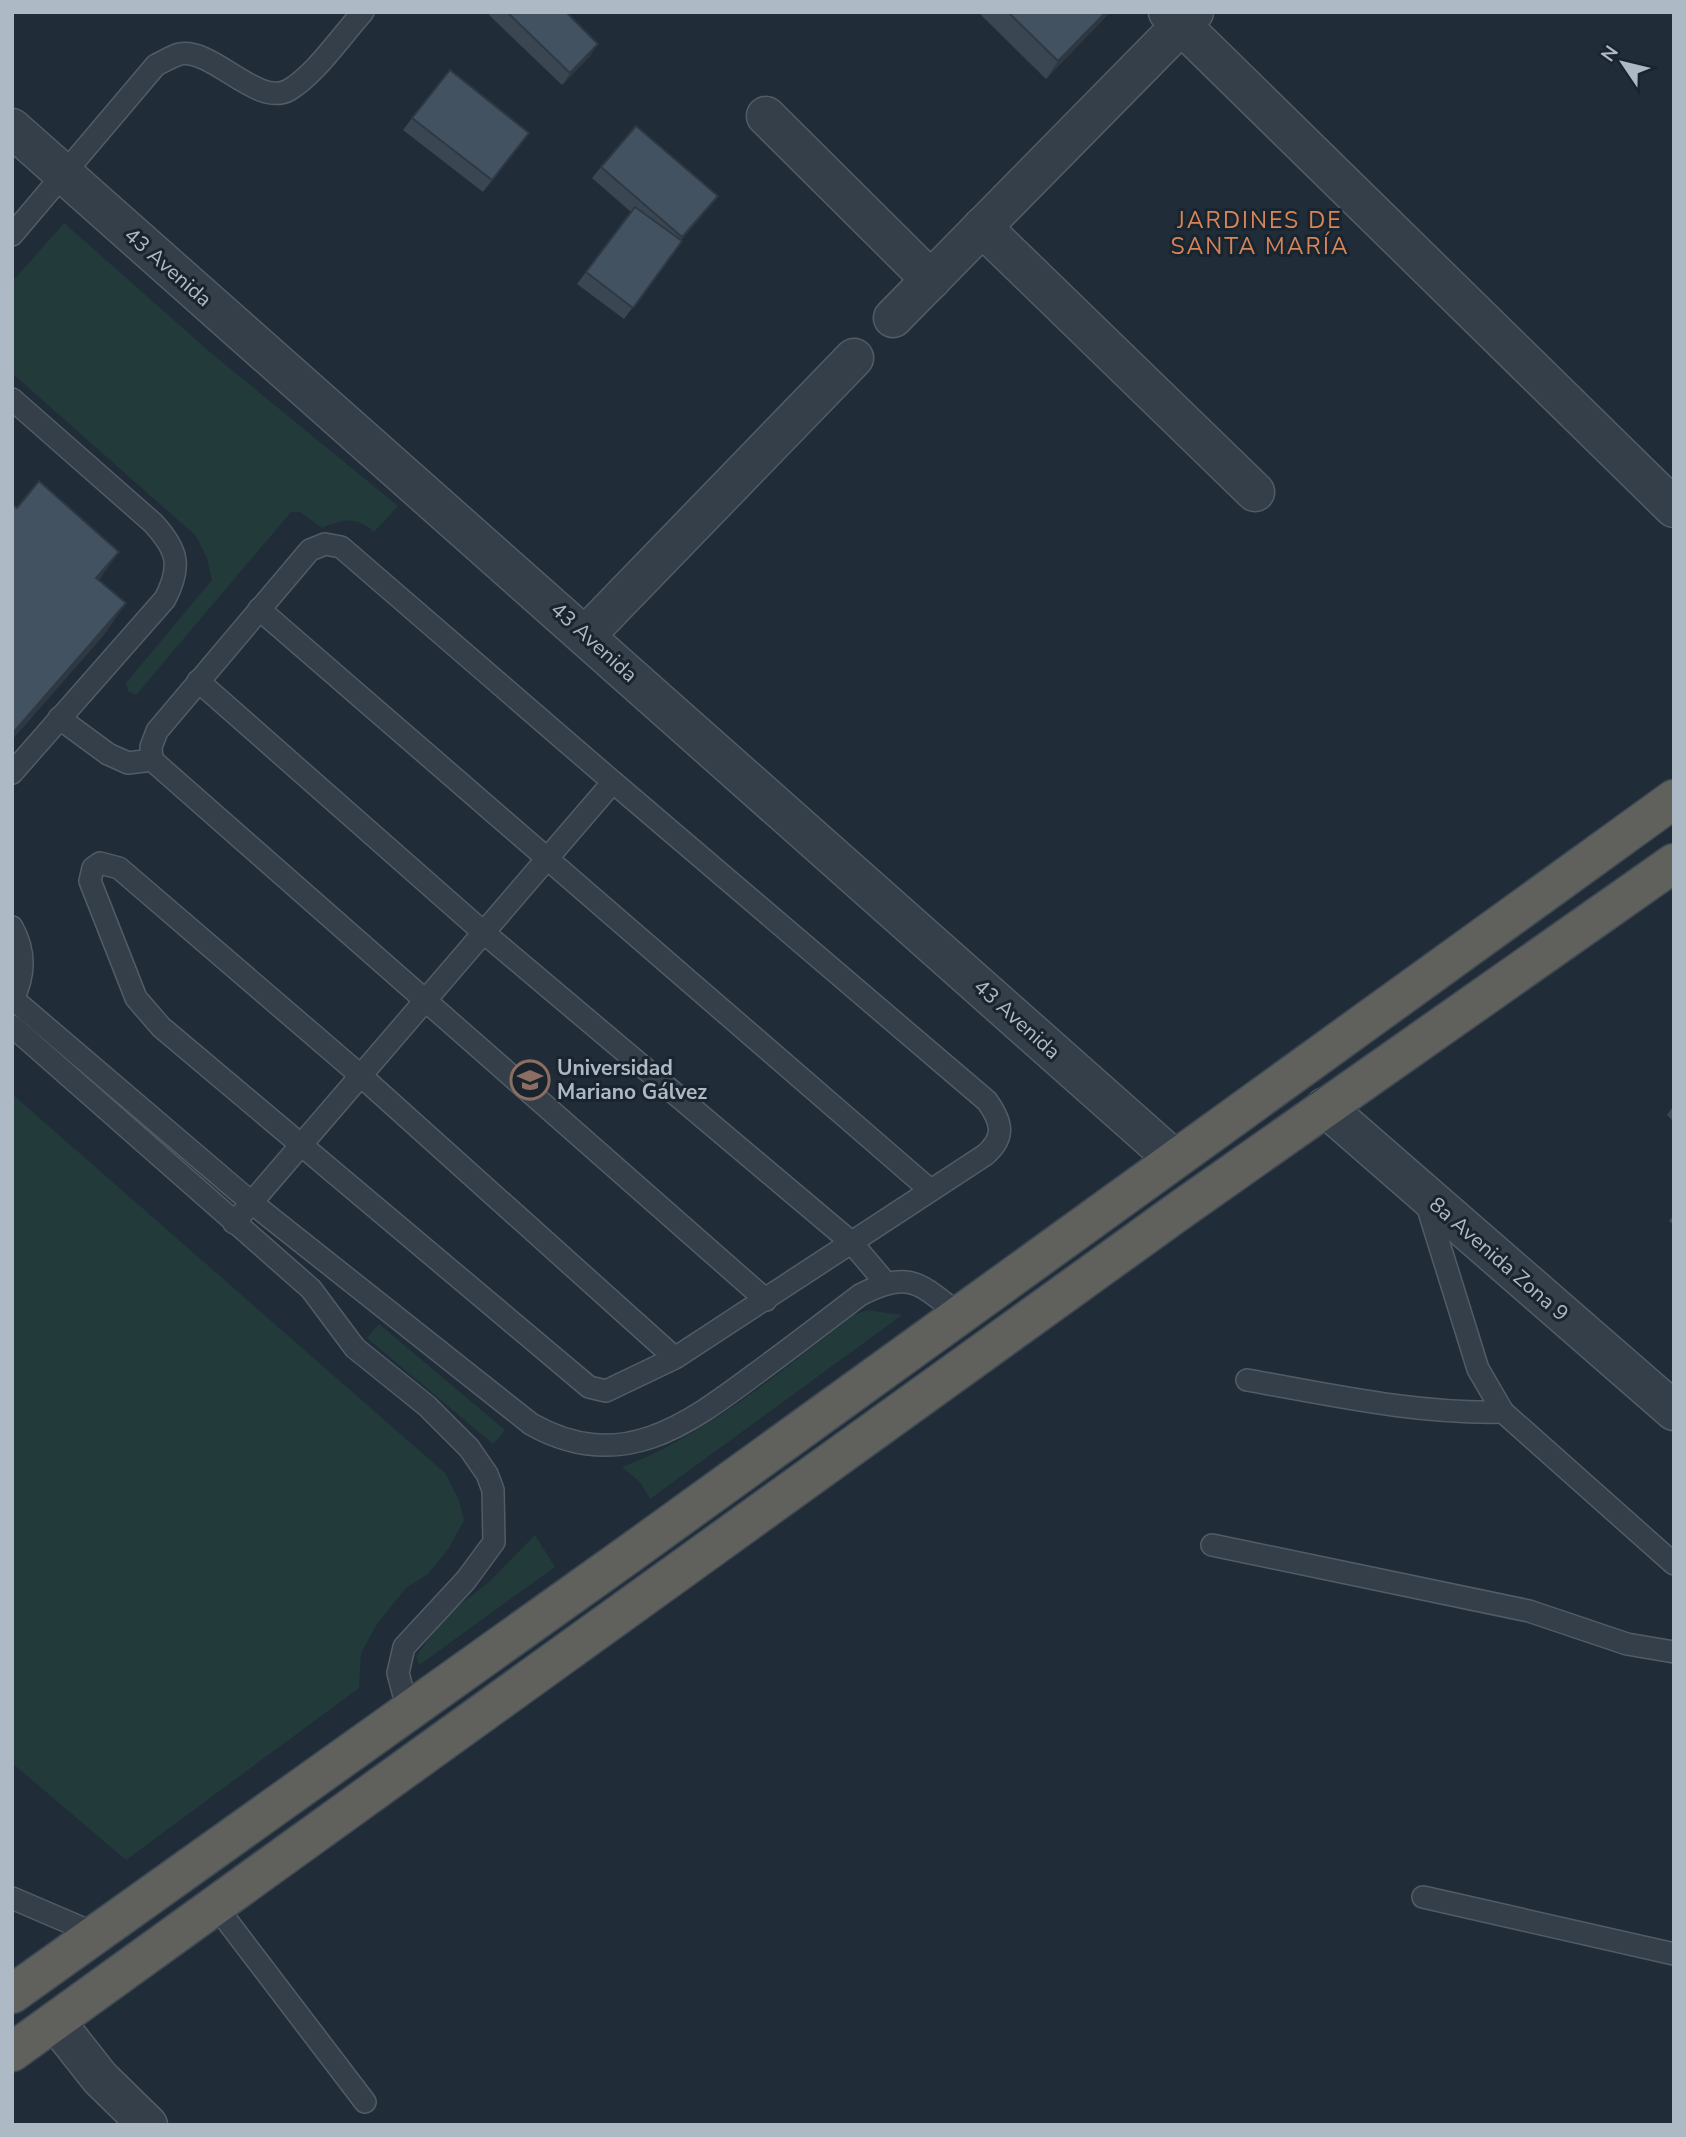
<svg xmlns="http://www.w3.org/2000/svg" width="1686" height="2137" viewBox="0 0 1686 2137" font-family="'Nunito Sans',sans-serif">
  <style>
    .green { fill: #223a3a }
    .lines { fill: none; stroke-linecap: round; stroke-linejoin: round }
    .service-casing { stroke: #515c67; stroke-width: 24 }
    .minor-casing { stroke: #515c67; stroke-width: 41 }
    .trunk-casing { stroke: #3e4954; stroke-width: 41 }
    .service { stroke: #343f4a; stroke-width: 21 }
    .minor { stroke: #343f4a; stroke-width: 38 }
    .trunk { stroke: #60605d; stroke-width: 38 }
    .wall { fill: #3a4753 }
    .shaded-wall { fill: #2f3944 }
    .building { fill: #435261; stroke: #2f3944; stroke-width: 2 }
    .labels { text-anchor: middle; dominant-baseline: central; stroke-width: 6; stroke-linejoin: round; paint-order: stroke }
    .street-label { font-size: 21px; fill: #aeb9c6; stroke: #19242e }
    .poi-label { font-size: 21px; font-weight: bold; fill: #aeb9c6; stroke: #19242e; text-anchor: start }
    .neighbourhood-label { font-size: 23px; letter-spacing: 2px; fill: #d78558; stroke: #19242e }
  </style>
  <rect width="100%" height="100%" fill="#202d39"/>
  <g class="green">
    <path d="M 64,223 L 211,353 L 398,506 L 374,532 C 357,516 343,519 322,528 L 300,512 L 291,512 L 136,695 L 128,691 L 126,683 L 212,580 L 207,558 L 196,536 L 12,373 L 12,282 Z"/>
    <polygon points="12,1094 446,1474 459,1501 464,1520 449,1548 428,1574 406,1588 377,1624 361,1653 359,1688 126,1860 12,1763"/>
    <path d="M 867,1310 L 902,1315 L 650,1499 L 641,1483 L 622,1467 C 709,1434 780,1371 854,1315 Z"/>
    <polygon points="379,1324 505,1430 493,1444 367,1338"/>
    <polygon points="535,1535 555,1567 419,1665 416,1656 447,1615 490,1581"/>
  </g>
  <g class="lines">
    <g class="service-casing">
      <g id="service">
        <path d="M 12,235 L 156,65 C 163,62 172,56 180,54 C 213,48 258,108 289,90 C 315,75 342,35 363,12"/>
        <path d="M 12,399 L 153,523 C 178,550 182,566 165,599 L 12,773"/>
        <polyline points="259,609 929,1189"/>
        <polyline points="198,681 483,932 851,1242 885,1282"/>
        <polyline points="59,718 108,754 128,763 152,760 151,747 157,731 310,550 325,544 341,547 613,782 234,1223"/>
        <polyline points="152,760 766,1300"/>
        <path d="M 613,782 L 987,1101 C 1002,1122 1006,1137 985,1155 L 675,1358 L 606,1391 L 589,1387 L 161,1027 L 136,998 L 90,881 L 93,868 L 100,863 L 119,868 L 360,1075 L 675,1358"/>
        <path d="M 12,927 C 26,952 25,976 12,1001"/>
        <path d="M 13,999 L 252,1203 L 531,1424 C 621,1475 687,1425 758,1372 C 792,1347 826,1321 860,1295 C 910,1269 920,1284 960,1315"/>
        <polyline points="12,1026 311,1289 355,1348 427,1406 469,1448 487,1474 493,1490 494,1542 466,1580 404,1647 398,1673 408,1711"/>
        <polyline points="1426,1202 1478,1369 1503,1412 1674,1564"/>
        <path d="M 1247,1380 C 1332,1395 1416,1414 1503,1412"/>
        <polyline points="1212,1545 1529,1611 1627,1644 1674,1652"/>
        <polyline points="1423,1897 1674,1954"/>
        <polyline points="12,1898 96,1934"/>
        <polyline points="215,1905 365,2102"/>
      </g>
    </g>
    <g class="minor-casing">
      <g id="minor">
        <polyline points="1168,12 1674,508"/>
        <polyline points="766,116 931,280"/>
        <polyline points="12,128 1174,1159"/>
        <polyline points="982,227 1255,492"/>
        <polyline points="893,318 1194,12"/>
        <polyline points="586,635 854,358"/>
        <polyline points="1325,1107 1674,1411"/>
        <polyline points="55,2021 100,2078 148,2125"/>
      </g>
    </g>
    <g class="trunk-casing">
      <g id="trunk">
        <polyline points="12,1994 629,1554 1674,799"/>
        <polyline points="12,2052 1183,1208 1674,863"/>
      </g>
    </g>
    <use href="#service" class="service"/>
    <use href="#minor" class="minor"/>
    <use href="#trunk" class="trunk"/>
  </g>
  <g class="wall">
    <polygon points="491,12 566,12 590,56 562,85 489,15"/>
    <polygon points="978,12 1110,12 1046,79"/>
    <polygon points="412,118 529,133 483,192 403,130"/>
    <polygon points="601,167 709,207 681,240 674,253 624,319 577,284 631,212 592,178"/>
    <polygon points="1674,1105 1674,1122 1667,1115"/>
    <polygon points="1674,1215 1674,1225 1669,1221"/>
  </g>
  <g class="shaded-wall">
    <polygon points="1106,12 1110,12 1046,79 1058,61"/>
    <polygon points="598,44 590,56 562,85 570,73"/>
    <polygon points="529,133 521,144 483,192 492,180"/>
    <polygon points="718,196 709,207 674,249 682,237"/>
    <polygon points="119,552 97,583 96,578"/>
    <polygon points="126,603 104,635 12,740 12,734"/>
  </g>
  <g class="building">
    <polygon points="507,12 566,12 598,44 570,73"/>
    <polygon points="1008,12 1106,12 1058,61"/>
    <polygon points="450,70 529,133 492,180 412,118"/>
    <polygon points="636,126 718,196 682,237 601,167"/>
    <polygon points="635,207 682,241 633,308 586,272"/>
    <polygon points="39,481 119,552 96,578 126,603 12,734 12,504 17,508"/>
  </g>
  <defs>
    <g id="university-ring" transform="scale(2.0125)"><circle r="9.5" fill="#19242e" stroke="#8d6e63" stroke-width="1.5"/><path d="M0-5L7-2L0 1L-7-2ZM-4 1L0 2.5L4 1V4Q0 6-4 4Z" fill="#8d6e63"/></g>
  </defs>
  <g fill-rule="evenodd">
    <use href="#university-ring" x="530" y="1080"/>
  </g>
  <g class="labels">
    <g class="street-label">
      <text transform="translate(168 267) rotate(41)">43 Avenida</text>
      <text transform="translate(594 642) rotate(42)">43 Avenida</text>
      <text transform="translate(1017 1019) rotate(42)">43 Avenida</text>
      <text transform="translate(1499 1259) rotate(41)">8a Avenida Zona 9</text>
    </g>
    <g class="poi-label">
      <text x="557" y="1068">Universidad<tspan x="557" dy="24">Mariano Gálvez</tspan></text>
    </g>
    <g class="neighbourhood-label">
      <text x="1260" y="220">JARDINES DE<tspan x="1260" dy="26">SANTA MARÍA</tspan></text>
    </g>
  </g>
  <rect width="1686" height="2137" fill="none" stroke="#aeb9c6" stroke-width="28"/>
  <g transform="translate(1623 63) rotate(305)" stroke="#19242e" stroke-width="5" paint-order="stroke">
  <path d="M0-5L12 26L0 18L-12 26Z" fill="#aeb9c6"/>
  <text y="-10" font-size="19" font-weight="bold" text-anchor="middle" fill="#aeb9c6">N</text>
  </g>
</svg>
